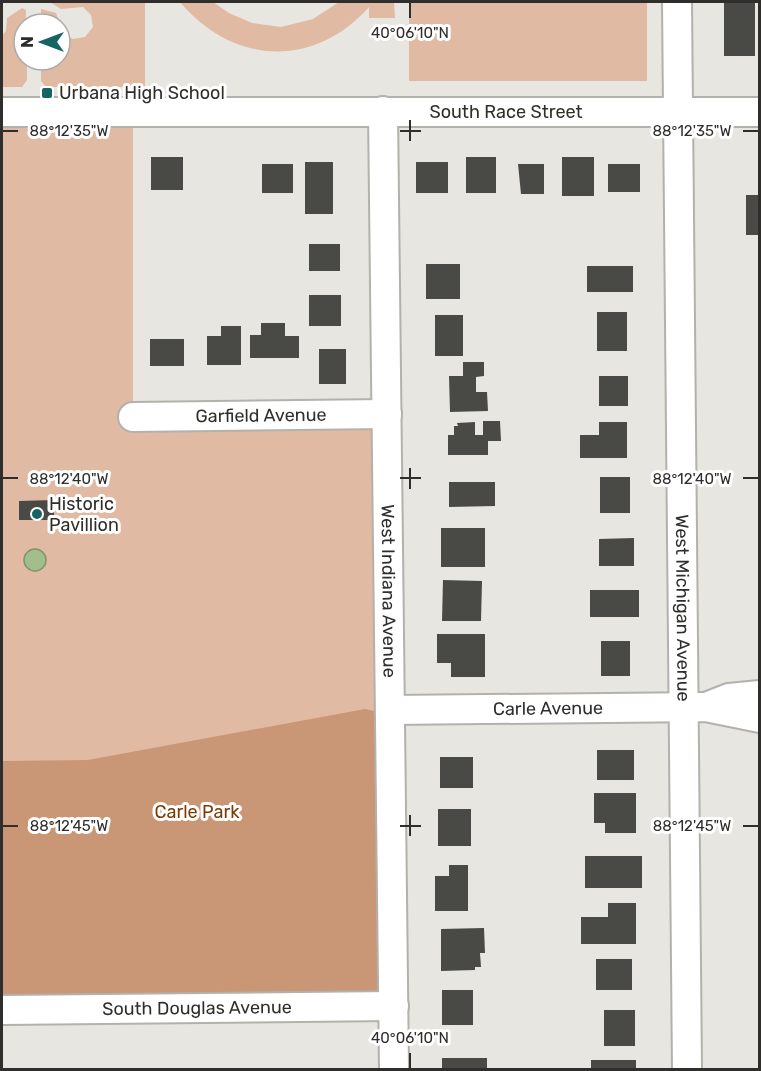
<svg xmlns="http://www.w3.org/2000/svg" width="761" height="1071" viewBox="0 0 761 1071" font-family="Rubik,sans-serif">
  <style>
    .green { fill: #e1baa3 }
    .forest { fill: #c99676 }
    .water { fill: #a2be8c; stroke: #80936f; stroke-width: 1.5 }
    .building { fill: #494a45 }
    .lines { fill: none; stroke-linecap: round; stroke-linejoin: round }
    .minor-casing { stroke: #b3b1ac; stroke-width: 32 }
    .minor { stroke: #fff; stroke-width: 28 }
    .ticks { fill: none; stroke: #2f2e2c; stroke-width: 2 }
    .poi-dot { fill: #176562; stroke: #fff; stroke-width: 2 }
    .labels { text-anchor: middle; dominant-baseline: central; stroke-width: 6; stroke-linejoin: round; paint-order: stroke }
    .poi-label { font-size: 18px; fill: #2f2e2c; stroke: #fff; text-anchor: start }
    .street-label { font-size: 18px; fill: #2f2e2c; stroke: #fff }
    .park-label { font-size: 18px; fill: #7b3c04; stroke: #fff }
    .ticks-label { font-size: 15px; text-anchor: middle; fill: #2f2e2c; stroke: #fff; stroke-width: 6; stroke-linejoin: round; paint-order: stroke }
  </style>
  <rect width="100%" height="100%" fill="#e8e6e1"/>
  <g class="green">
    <polygon points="50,2 145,2 145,87 46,87 41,81 41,60 60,60 60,27 63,34 73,39 85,37 93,27 91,15 83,7 61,9"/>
    <path d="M 180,2 L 213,2 L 229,13 L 252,23 L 281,27 L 313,19 L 339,2 L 394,2 L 395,18 L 369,18 L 369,7 C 313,70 232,64 180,2 Z"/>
    <rect x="409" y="2" width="238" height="79"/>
    <polygon points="22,8 26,10 24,60 27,60 27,80 22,87 2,87 2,35 6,31 7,18"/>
    <polygon points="41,9 56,13 60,24 41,24"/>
    <polygon points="2,124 133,125 133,417 387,414 394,1006 2,1010"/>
  </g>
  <polygon class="forest" points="365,709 378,712 381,996 2,998 2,761 88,760"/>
  <circle class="water" cx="35" cy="560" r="11"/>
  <g class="building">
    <rect x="724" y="2" width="31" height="54"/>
    <rect x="151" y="157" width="32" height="33"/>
    <rect x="466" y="157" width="30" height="36"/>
    <rect x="562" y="157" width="32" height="39"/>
    <rect x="305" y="162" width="28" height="52"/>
    <rect x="416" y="162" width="32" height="31"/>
    <rect x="262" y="164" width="31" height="29"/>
    <polygon points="518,164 544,164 544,194 521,194"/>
    <rect x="608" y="164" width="32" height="28"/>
    <rect x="746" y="195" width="14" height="40"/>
    <rect x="309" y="244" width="31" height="27"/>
    <rect x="426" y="264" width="34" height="35"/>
    <rect x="587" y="266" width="46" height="26"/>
    <rect x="309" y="295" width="32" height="31"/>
    <rect x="597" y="312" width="30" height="39"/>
    <rect x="435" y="315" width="28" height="41"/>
    <polygon points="261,323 285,323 285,336 299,336 299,358 250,358 250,335 261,335"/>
    <polygon points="221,326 241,326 241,365 207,365 207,336 221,336"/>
    <rect x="150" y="339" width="34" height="27"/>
    <rect x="319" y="349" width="27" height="35"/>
    <polygon points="463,362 484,362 484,376 476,377 476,392 487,392 488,411 450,412 449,376 463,376"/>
    <rect x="599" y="376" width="29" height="30"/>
    <polygon points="483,421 500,421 501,441 488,441 488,455 448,455 448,435 454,435 454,426 458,426 457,423 475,422 475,435 483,435"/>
    <polygon points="599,422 627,422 627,458 580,458 580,435 599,435"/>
    <rect x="600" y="477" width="30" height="36"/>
    <polygon points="449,482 495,482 495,506 449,507"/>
    <polygon points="54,500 54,520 19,520 19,501"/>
    <rect x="441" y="528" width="44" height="39"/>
    <polygon points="634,538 634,566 599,566 599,539"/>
    <polygon points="443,580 482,581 481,621 442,621"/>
    <rect x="590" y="590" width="49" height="27"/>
    <polygon points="437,634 485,634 485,677 451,677 451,663 437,663"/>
    <rect x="601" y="641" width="29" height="35"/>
    <rect x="597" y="750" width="37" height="30"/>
    <rect x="440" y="757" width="33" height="31"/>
    <polygon points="594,793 636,793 636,833 605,833 605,823 594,823"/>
    <rect x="438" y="809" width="33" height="37"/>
    <rect x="585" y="856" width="57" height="32"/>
    <polygon points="449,865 468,865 468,911 435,911 435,876 449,876"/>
    <polygon points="608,903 636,903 636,944 581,944 581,917 608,917"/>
    <polygon points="484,928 485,953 480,953 481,967 475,967 475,970 441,971 441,929"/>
    <rect x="596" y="959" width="36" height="31"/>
    <rect x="442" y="990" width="31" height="35"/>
    <rect x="604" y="1010" width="31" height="36"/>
    <rect x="442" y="1058" width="45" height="12"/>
    <rect x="591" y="1060" width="45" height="10"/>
  </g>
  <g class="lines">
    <g class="minor-casing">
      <g id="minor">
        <path id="s1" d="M 677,2 L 687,1070"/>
        <path id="s2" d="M 383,111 L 394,1070"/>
        <path id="s3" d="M 2,112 L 760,112"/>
        <path id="s4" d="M 133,417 L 387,414"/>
        <polyline points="706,707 729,698 760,695"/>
        <path id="s5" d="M 390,710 L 706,707 L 760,718"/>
        <path id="s6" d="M 2,1010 L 394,1006"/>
      </g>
    </g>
    <use href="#minor" class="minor"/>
  </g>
  <path class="ticks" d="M 410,3 L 410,18M 410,120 L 410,141M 3,131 L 18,131M 400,131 L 421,131M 743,131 L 758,131M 410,468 L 410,489M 3,478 L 18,478M 400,478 L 421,478M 743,478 L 758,478M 410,815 L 410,836M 3,826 L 18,826M 400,826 L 421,826M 743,826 L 758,826M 410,1053 L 410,1068"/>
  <g class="poi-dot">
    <rect x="41" y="87" width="12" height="12" rx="3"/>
    <circle cx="37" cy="514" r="6"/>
  </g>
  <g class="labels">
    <g class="poi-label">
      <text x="59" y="93">Urbana High School</text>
      <text x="49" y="504">Historic<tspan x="49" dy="21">Pavillion</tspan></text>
    </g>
    <g class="street-label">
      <text stroke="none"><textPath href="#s3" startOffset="504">South Race Street</textPath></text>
      <text stroke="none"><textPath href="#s4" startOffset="128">Garfield Avenue</textPath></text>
      <text stroke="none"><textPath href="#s2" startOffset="480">West Indiana Avenue</textPath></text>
      <text stroke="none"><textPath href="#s1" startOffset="606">West Michigan Avenue</textPath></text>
      <text stroke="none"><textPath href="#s5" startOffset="158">Carle Avenue</textPath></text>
      <text stroke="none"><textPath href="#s6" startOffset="195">South Douglas Avenue</textPath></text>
    </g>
    <g class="park-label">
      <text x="197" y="812">Carle Park</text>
    </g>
  </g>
  <g class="ticks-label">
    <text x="410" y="38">40°06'10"N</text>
    <text x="692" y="136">88°12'35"W</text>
    <text x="69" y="136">88°12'35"W</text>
    <text x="692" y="484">88°12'40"W</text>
    <text x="69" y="484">88°12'40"W</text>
    <text x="692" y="831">88°12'45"W</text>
    <text x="69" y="831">88°12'45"W</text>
    <text x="410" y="1043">40°06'10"N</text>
  </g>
  <rect width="761" height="1071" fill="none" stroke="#2f2e2c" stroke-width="6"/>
  <g transform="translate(42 42) rotate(270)"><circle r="28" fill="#ffffff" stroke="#acabab" stroke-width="1.5"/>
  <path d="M0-4.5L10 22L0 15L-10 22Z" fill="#176562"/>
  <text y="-9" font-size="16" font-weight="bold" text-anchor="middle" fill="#2f2e2c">N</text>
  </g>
</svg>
